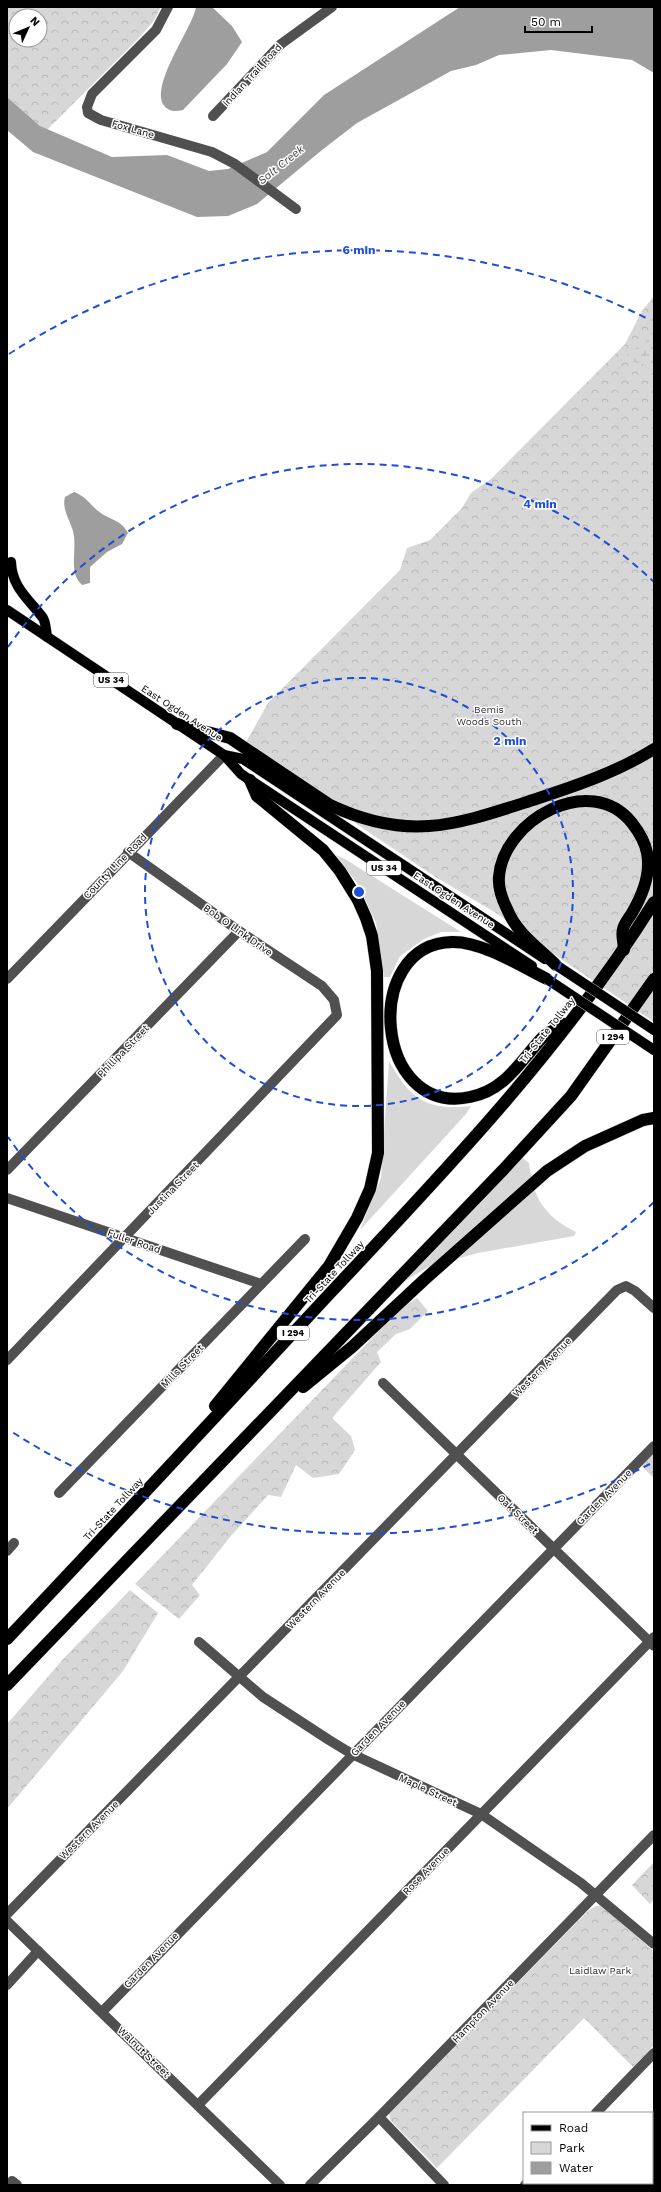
<svg xmlns="http://www.w3.org/2000/svg" width="661" height="2192" viewBox="0 0 661 2192" font-family="'Work Sans',sans-serif">
  <style>
    .green { fill: #d7d7d7 }
    .forest { fill: url(#forest-crowns); fill-rule: evenodd }
    .wetland { fill: url(#wetland-marsh) }
    .water { fill: #9e9e9e }
    .lines { fill: none; stroke-linecap: round; stroke-linejoin: round }
    .major-casing { stroke: #dbdbdb; stroke-width: 11 }
    .highway-casing { stroke: #dbdbdb; stroke-width: 13 }
    .minor { stroke: #505050; stroke-width: 10 }
    .major { stroke: #000; stroke-width: 10 }
    .highway { stroke: #000; stroke-width: 12 }
    .major-bridge-casing { stroke: #dbdbdb; stroke-width: 11; stroke-linecap: butt }
    .major-bridge { stroke: #000; stroke-width: 10 }
    .ring { fill: none; stroke: #1d4ed8; stroke-width: 2; stroke-dasharray: 7 5 }
    .labels { text-anchor: middle; dominant-baseline: central; stroke-width: 3; stroke-linejoin: round; paint-order: stroke }
    .shield { fill: #fff; stroke: #4c4c4c; stroke-width: 1 }
    .shield-label { font-size: 9px; font-weight: bold; fill: #000 }
    .street-label { font-size: 10px; fill: #000; stroke: #fff }
    .park-label { font-size: 10px; fill: #2e2e2e; stroke: #fff }
    .water-label { font-size: 11px; font-style: italic; fill: #3f3f3f; stroke: #fff }
    .centre { fill: #1d4ed8; stroke: #fff; stroke-width: 2 }
    .ring-label { font-size: 12px; text-anchor: middle; font-weight: bold; fill: #1d4ed8; stroke: #fff; stroke-width: 3; stroke-linejoin: round; paint-order: stroke }
  </style>
  <defs>
    <pattern id="forest-crowns" width="20" height="18" patternUnits="userSpaceOnUse"><rect width="20" height="18" fill="#d7d7d7"/><path d="M2 6a3 3 0 1 1 6 0M12 15a3 3 0 1 1 6 0" fill="none" stroke="#b7b7b7"/></pattern>
    <pattern id="wetland-marsh" width="20" height="14" patternUnits="userSpaceOnUse"><rect width="20" height="14" fill="#d7d7d7"/><path d="M1 5h8M5 5V1M11 12h8M15 12V8" fill="none" stroke="#b7b7b7"/></pattern>
  </defs>
  <rect width="100%" height="100%" fill="#fff"/>
  <g class="green">
    <polygon points="336,855 345,859 461,932 441,932 424,939 400,956 390,977 384,977 376,923 359,886"/>
    <path d="M 389,1061 C 410,1099 426,1111 471,1106 L 466,1114 L 360,1230 L 381,1178 Z"/>
    <path d="M 521,1157 L 529,1163 C 533,1198 544,1216 576,1232 L 574,1236 L 478,1253 L 428,1267 L 397,1286 Z"/>
  </g>
  <g class="forest">
    <path d="M 7,7 L 161,7 L 153,22 L 138,39 L 47,130 L 40,126 L 7,97 ZM 16,16 L 40,16 L 40,40 L 16,40 Z"/>
    <polygon points="654,296 654,1022 542,946 496,913 434,876 361,827 324,798 245,744 268,703 400,570 407,548 430,540 462,508 471,493 491,479 625,344 642,311"/>
    <polygon points="417,1298 428,1311 410,1329 396,1334 377,1352 381,1362 332,1418 351,1436 355,1450 339,1474 313,1478 296,1465 281,1497 268,1495 230,1537 192,1585 200,1595 179,1619 135,1584 402,1307"/>
    <polygon points="654,1453 654,1478 641,1466"/>
    <polygon points="130,1590 158,1613 123,1671 7,1809 7,1724 65,1657"/>
    <polygon points="654,1862 654,1899 650,1904 632,1885"/>
    <polygon points="596,1906 601,1906 654,1951 654,2045 633,2067 584,2018 437,2168 391,2121 389,2114 589,1910"/>
  </g>
  <polygon class="wetland" points="654,331 654,374 643,364 627,360 628,352 643,345"/>
  <g class="water">
    <path d="M 196,7 L 212,7 L 232,26 L 242,42 L 227,64 L 183,110 C 178,111 172,112 168,109 C 143,94 193,28 196,7 Z"/>
    <polygon points="460,7 654,7 654,73 632,60 551,50 499,55 476,65 451,71 357,123 322,150 257,204 228,216 197,217 33,152 7,130 7,97 40,126 112,157 167,155 209,171 228,169 267,152 324,95"/>
    <path d="M 74,492 C 85,496 90,504 98,511 C 109,520 121,519 128,533 L 122,544 L 107,552 L 90,567 L 90,583 L 82,585 C 69,574 76,553 74,537 C 73,523 61,511 65,497 Z"/>
  </g>
  <g class="lines">
    <g class="major-casing">
      <g id="major">
        <path d="M 11,562 C 12,588 29,599 43,618 C 46,623 46,631 47,637"/>
        <polyline points="7,610 224,755 241,774 532,966"/>
        <polyline points="224,755 243,759 545,959"/>
      </g>
    </g>
    <g class="highway-casing">
      <g id="highway">
        <path d="M 177,724 L 230,738 L 330,805 C 410,843 458,824 536,799 C 578,785 617,772 654,749"/>
        <path d="M 556,965 C 538,947 517,934 507,909 C 502,899 498,888 499,877 C 503,820 591,771 632,823 C 639,832 645,841 647,853 C 651,873 642,896 632,913 C 629,918 624,924 623,929 C 621,935 624,944 624,950"/>
        <path d="M 547,979 C 521,966 481,941 452,942 C 361,944 374,1117 470,1097 C 506,1090 520,1061 543,1037 C 549,1032 557,1028 564,1024"/>
        <polyline points="303,1387 352,1347 424,1280 547,1171 585,1146 643,1120 654,1118"/>
        <polyline points="215,1406 329,1266 357,1218 370,1189 378,1153 377,971 372,936 366,918 358,900 340,871 323,850 257,796 250,780"/>
        <path d="M 7,1639 C 117,1523 225,1406 334,1289 C 449,1167 565,1045 654,902"/>
        <polyline points="7,1685 504,1169 571,1096 654,979"/>
      </g>
    </g>
    <g class="minor">
      <polyline points="168,7 156,30 92,94 87,107 88,113 101,120 212,152 235,164 296,209"/>
      <polyline points="213,116 281,44 332,7"/>
      <polyline points="7,979 224,755"/>
      <polyline points="7,1170 239,931"/>
      <polyline points="7,1198 261,1284"/>
      <polyline points="7,1360 337,1015 334,1000 322,986 239,931 128,852"/>
      <polyline points="383,1383 654,1646"/>
      <polyline points="59,1493 305,1239"/>
      <polyline points="7,1551 14,1543"/>
      <polyline points="199,1642 263,1697 329,1740 352,1754 481,1814 581,1883 654,1944"/>
      <polyline points="7,1914 617,1290 626,1286 635,1291 654,1308"/>
      <polyline points="7,1921 280,2185"/>
      <polyline points="7,1985 38,1951"/>
      <polyline points="102,2012 654,1446"/>
      <polyline points="198,2105 654,1637"/>
      <polyline points="596,2113 654,2053"/>
      <polyline points="379,2117 444,2185"/>
      <polyline points="12,2181 17,2185"/>
      <polyline points="310,2185 379,2117 654,1835"/>
      <polyline points="525,2185 527,2183"/>
    </g>
    <use href="#major" class="major"/>
    <use href="#highway" class="highway"/>
    <g class="major-bridge-casing">
      <g id="major-bridge">
        <polyline points="556,965 654,1030"/>
        <polyline points="547,979 654,1050"/>
      </g>
    </g>
    <use href="#major-bridge" class="major-bridge"/>
  </g>
  <g class="ring">
    <circle cx="359" cy="892" r="214"/>
    <path d="M654 1202A428 428 0 0 1 8 1137M8 647A428 428 0 0 1 654 582"/>
    <path d="M650 1464A642 642 0 0 1 9 1430M9 354A642 642 0 0 1 650 320"/>
  </g>
  <g class="labels">
    <g class="shield">
      <rect x="94" y="673" width="34" height="14" rx="3"/>
      <rect x="367" y="861" width="34" height="14" rx="3"/>
      <rect x="597" y="1030" width="32" height="14" rx="3"/>
      <rect x="277" y="1326" width="32" height="14" rx="3"/>
    </g>
    <g class="shield-label">
      <text x="111" y="680">US 34</text>
      <text x="384" y="868">US 34</text>
      <text x="613" y="1037">I 294</text>
      <text x="293" y="1333">I 294</text>
    </g>
    <g class="street-label">
      <text transform="translate(252 75) rotate(-47)">Indian Trail Road</text>
      <text transform="translate(133 129) rotate(16)">Fox Lane</text>
      <text transform="translate(182 713) rotate(33)">East Ogden Avenue</text>
      <text transform="translate(115 866) rotate(-46)">County Line Road</text>
      <text transform="translate(454 900) rotate(33)">East Ogden Avenue</text>
      <text transform="translate(238 930) rotate(35)">Bob O Link Drive</text>
      <text transform="translate(547 1030) rotate(-51)">Tri-State Tollway</text>
      <text transform="translate(123 1051) rotate(-46)">Phillipa Street</text>
      <text transform="translate(173 1188) rotate(-46)">Justina Street</text>
      <text transform="translate(134 1241) rotate(19)">Fuller Road</text>
      <text transform="translate(334 1272) rotate(-47)">Tri-State Tollway</text>
      <text transform="translate(182 1366) rotate(-46)">Mills Street</text>
      <text transform="translate(542 1367) rotate(-46)">Western Avenue</text>
      <text transform="translate(604 1497) rotate(-45)">Garden Avenue</text>
      <text transform="translate(113 1509) rotate(-47)">Tri-State Tollway</text>
      <text transform="translate(518 1514) rotate(44)">Oak Street</text>
      <text transform="translate(316 1599) rotate(-46)">Western Avenue</text>
      <text transform="translate(378 1728) rotate(-46)">Garden Avenue</text>
      <text transform="translate(428 1790) rotate(25)">Maple Street</text>
      <text transform="translate(89 1830) rotate(-45)">Western Avenue</text>
      <text transform="translate(426 1871) rotate(-46)">Rose Avenue</text>
      <text transform="translate(151 1960) rotate(-46)">Garden Avenue</text>
      <text transform="translate(483 2011) rotate(-46)">Hampton Avenue</text>
      <text transform="translate(144 2052) rotate(44)">Walnut Street</text>
    </g>
    <g class="park-label">
      <text x="489" y="709">Bemis<tspan x="489" dy="12">Woods South</tspan></text>
      <text x="600" y="1970">Laidlaw Park</text>
    </g>
    <g class="water-label">
      <text transform="translate(281 165) rotate(-39)">Salt Creek</text>
    </g>
  </g>
  <circle cx="359" cy="892" r="6" class="centre"/>
  <g class="ring-label">
    <text x="359" y="254">6 min</text>
    <text x="540" y="508">4 min</text>
    <text x="510" y="745">2 min</text>
  </g>
  <rect width="661" height="2192" fill="none" stroke="#000000" stroke-width="16"/>
  <rect x="523" y="2112" width="130" height="72" fill="#ffffff" stroke="#999999"/>
  <rect x="531" y="2125" width="20" height="6" fill="#000000" stroke="#999999"/>
  <text x="559" y="2132" font-size="12" fill="#000000">Road</text>
  <rect x="531" y="2142" width="20" height="12" fill="#d7d7d7" stroke="#999999"/>
  <text x="559" y="2152" font-size="12" fill="#000000">Park</text>
  <rect x="531" y="2162" width="20" height="12" fill="#9e9e9e" stroke="#999999"/>
  <text x="559" y="2172" font-size="12" fill="#000000">Water</text>
  <g transform="translate(28 28) rotate(46)"><circle r="19" fill="#ffffff" stroke="#999999"/>
  <path d="M0-3L7 15L0 10L-7 15Z" fill="#000000"/>
  <text y="-6" font-size="11" font-weight="bold" text-anchor="middle" fill="#000000">N</text>
  </g>
  <path d="M525 26v6h67v-6" fill="none" stroke="#000000" stroke-width="2"/>
  <text x="531" y="26" font-size="12" fill="#000000" stroke="#ffffff" stroke-width="3" paint-order="stroke">50 m</text>
</svg>
